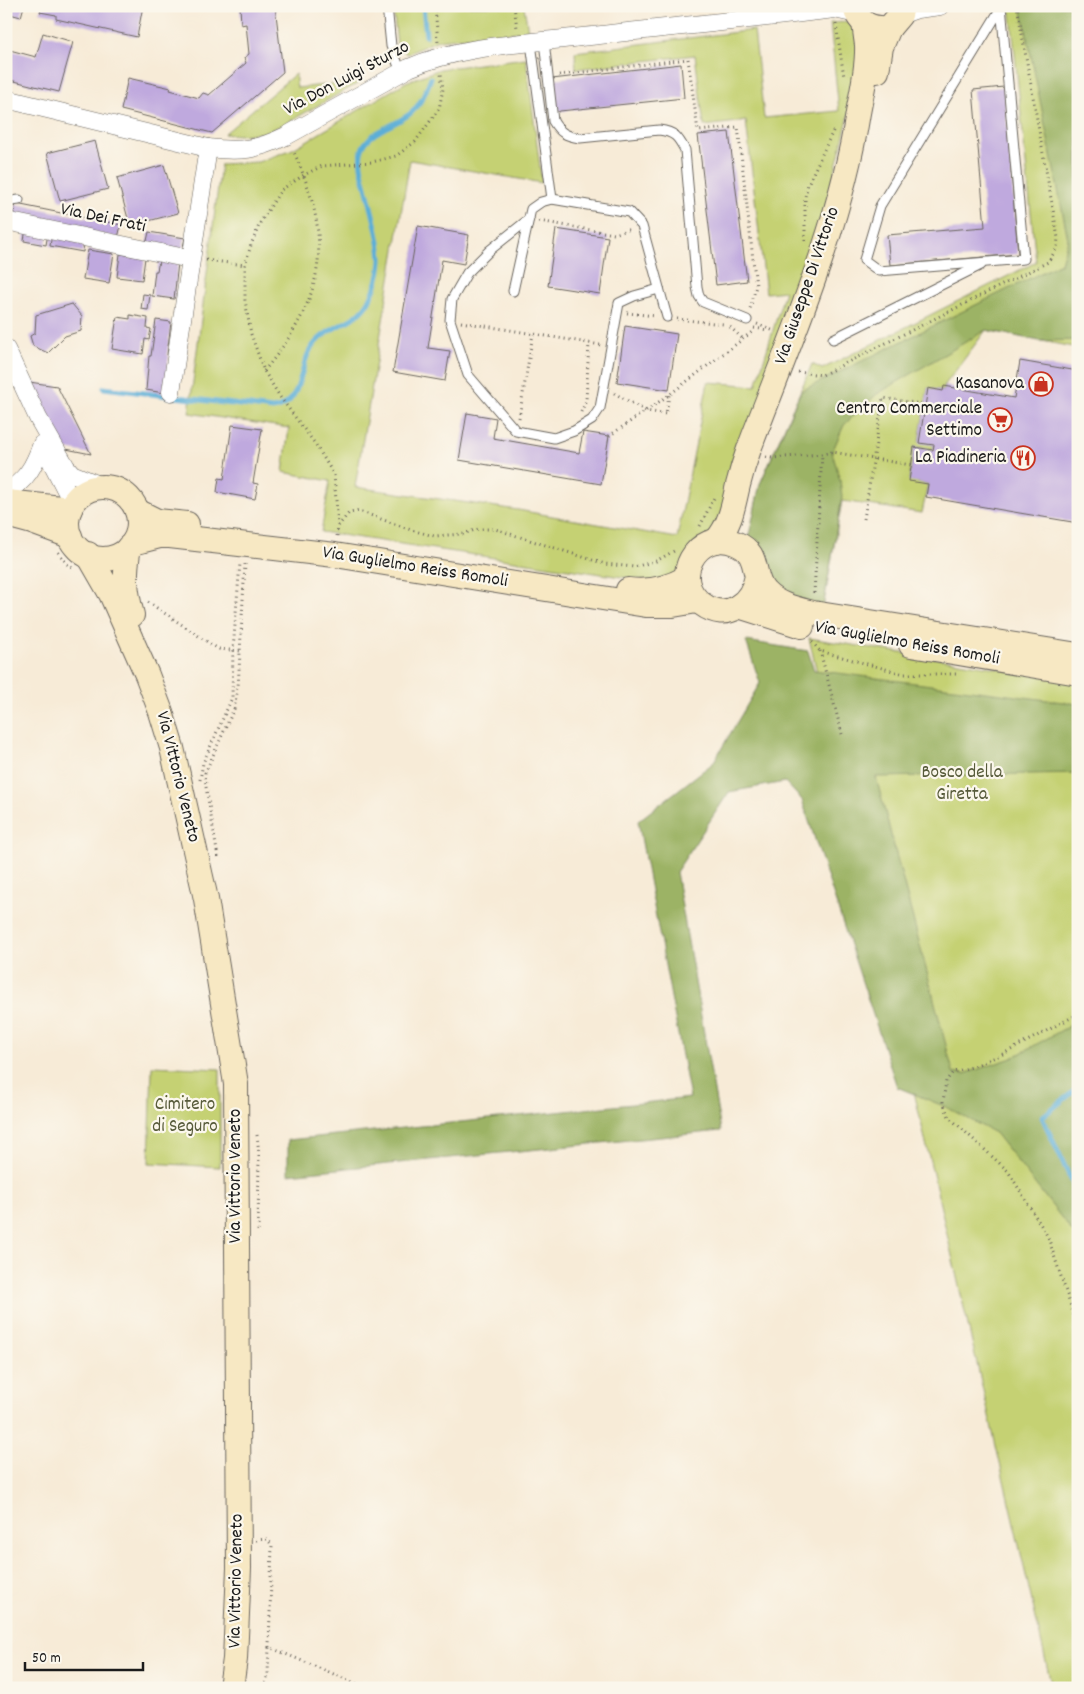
<svg xmlns="http://www.w3.org/2000/svg" width="1084" height="1694" viewBox="0 0 1084 1694" font-family="Dekko,sans-serif">
  <style>
    .green { fill: #c5d173; stroke: #707648 }
    .forest { fill: #9cb365; stroke: #5c6840 }
    .lines { fill: none; stroke-linecap: round; stroke-linejoin: round }
    .stream { stroke: #5baed7; stroke-width: 5 }
    .building { fill: #bfa9de }
    .lane-casing { stroke: #69645d; stroke-width: 11 }
    .street-casing { stroke: #69645d; stroke-width: 19 }
    .secondary-casing { stroke: #69645d; stroke-width: 26 }
    .path { stroke: #69645d; stroke-width: 3; stroke-dasharray: 1 4; stroke-linecap: butt }
    .lane { stroke: #fff; stroke-width: 9 }
    .street { stroke: #fff; stroke-width: 18 }
    .secondary { stroke: #f7e8c3; stroke-width: 24 }
    .labels { text-anchor: middle; dominant-baseline: central; stroke-width: 4.5; stroke-linejoin: round; paint-order: stroke }
    .street-label { font-size: 19px; fill: #1c1c1c; stroke: #fbf7ec }
    .poi-label { font-size: 19px; fill: #1c1c1c; stroke: #fbf7ec; text-anchor: end }
    .park-label { font-size: 19px; fill: #575b3a; stroke: #fbf7ec }
  </style>
  <rect width="100%" height="100%" fill="#fbf7ec"/>
  <filter id="ink" filterUnits="userSpaceOnUse"><feTurbulence type="fractalNoise" baseFrequency=".02" numOctaves="2"/><feDisplacementMap in="SourceGraphic" scale="10" xChannelSelector="R" yChannelSelector="G"/><feConvolveMatrix kernelMatrix="1 2 1 2 8 2 1 2 1" color-interpolation-filters="sRGB"/></filter>
  <filter id="wash" filterUnits="userSpaceOnUse"><feTurbulence type="fractalNoise" baseFrequency=".0096" numOctaves="4" result="noise"/><feDisplacementMap in="SourceGraphic" scale="20" xChannelSelector="R" yChannelSelector="G"/><feGaussianBlur stdDeviation="1.12" result="paint"/><feColorMatrix in="noise" values="0 0 0 0 0 0 0 0 0 0 0 0 0 0 0 0 0 1.4 0 .05"/><feComposite in="paint" operator="in"/></filter>
  <g filter="url(#wash)">
    <rect width="100%" height="100%" fill="#f7ebd7"/>
    <g class="green">
      <polygon points="393,6 524,6 528,31 438,40 407,54 397,45"/>
      <polygon points="1010,6 1078,6 1078,348 986,330 944,386 943,391 928,388 919,442 934,445 933,450 914,447 909,480 928,484 922,513 842,501 823,608 760,551 749,536 760,484 812,364 822,369 1036,262"/>
      <polygon points="848,22 857,30 859,75 811,266 715,531 678,573 655,582 321,532 330,481 283,472 289,428 189,413 221,164 258,162 293,149 406,82 440,69 526,58 542,183 410,160 355,487 518,510 677,538 708,382 756,386 785,291 766,293 746,121 704,126 695,55 576,69 575,52 754,30 764,118 839,111 830,23"/>
      <polygon points="295,74 297,88 362,81 283,125 263,133 240,135 224,134"/>
      <polygon points="809,638 1078,681 1078,1688 1052,1688"/>
      <polygon points="152,1066 220,1069 220,1167 149,1163"/>
    </g>
    <g class="forest">
      <polygon points="1021,6 1078,6 1078,340 1039,341 986,330 877,394 844,425 832,452 840,480 842,497 823,608 771,591 760,551 749,536 760,484 801,391 1061,263 1068,239"/>
      <polygon points="746,641 808,651 814,670 1078,704 1078,773 876,777 953,1072 964,1074 1012,1058 1078,1021 1078,1248 1075,1235 995,1133 946,1107 897,1087 802,800 785,782 729,792 676,872 721,1131 288,1174 288,1140 690,1098 638,821 713,763 760,683"/>
    </g>
    <g class="lines">
      <g class="stream">
        <polyline points="423,6 426,36"/>
        <path d="M 104,388 L 273,409 C 301,405 299,372 309,352 C 324,324 356,326 369,301 C 375,290 380,275 381,261 C 381,240 371,208 366,187 C 363,176 359,164 361,153 C 365,130 399,126 413,111 C 422,102 426,91 431,78"/>
        <polyline points="1078,1088 1042,1117 1073,1184 1078,1200"/>
      </g>
    </g>
    <g id="blocks">
      <g class="building">
        <polygon points="6,6 24,6 21,17 6,13"/>
        <polygon points="42,6 143,6 137,37 56,19 56,15 40,12"/>
        <polygon points="240,6 275,6 283,72 212,133 121,110 128,78 171,88 170,90 199,98 203,93 209,95 246,63 244,58 249,54 246,24 241,25"/>
        <polygon points="43,33 73,42 59,92 6,79 6,49 36,57"/>
        <polygon points="681,64 684,98 560,111 556,113 552,79"/>
        <polygon points="1004,87 1018,254 890,265 887,235 985,227 973,90"/>
        <polygon points="729,132 747,281 716,285 698,135"/>
        <polygon points="95,141 108,189 60,201 47,153"/>
        <polygon points="164,165 178,213 130,226 117,178"/>
        <polygon points="16,204 121,225 118,238 13,216"/>
        <polygon points="418,226 469,235 464,264 442,260 428,348 450,351 445,381 393,372"/>
        <polygon points="26,228 48,233 46,245 24,241"/>
        <polygon points="556,229 608,237 600,294 548,286"/>
        <polygon points="149,232 185,238 182,251 146,245"/>
        <polygon points="52,234 84,240 83,252 50,246"/>
        <polygon points="88,250 114,254 109,283 83,279"/>
        <polygon points="120,254 145,258 142,280 117,277"/>
        <polygon points="159,260 178,263 174,299 152,296 155,271 157,271"/>
        <polygon points="143,294 150,295 148,310 141,309"/>
        <polygon points="72,304 82,316 81,331 65,336 48,353 33,346 30,336 35,333 36,315"/>
        <polygon points="130,315 148,318 147,328 151,329 149,340 145,339 143,354 112,349 117,317 130,319"/>
        <polygon points="156,320 171,322 167,355 169,355 164,393 146,390 149,356 151,356"/>
        <polygon points="625,326 677,334 669,390 617,382"/>
        <polygon points="1020,361 1078,371 1078,523 926,497 928,484 909,481 914,447 933,450 934,445 919,443 928,388 943,391 944,386 1014,398"/>
        <polygon points="29,382 57,386 91,454 61,448"/>
        <polygon points="467,413 496,418 493,438 579,453 583,432 609,436 601,484 459,460"/>
        <polygon points="232,425 262,429 253,483 258,484 255,499 217,492 219,478 224,479"/>
      </g>
    </g>
  </g>
  <g filter="url(#ink)">
    <use href="#blocks" fill-opacity="0" stroke="#69645d" stroke-width="1"/>
    <g class="lines">
      <g class="lane-casing">
        <g id="lane">
          <polyline points="387,6 391,46 401,72"/>
          <polyline points="1001,6 1024,259 879,271 864,260 880,206 1001,8"/>
          <path d="M 544,41 L 553,121 C 560,133 566,136 580,138 L 659,130 C 675,132 678,137 685,150 L 697,287 L 699,296 L 703,302 L 747,320"/>
          <polyline points="531,43 552,199"/>
          <polyline points="6,202 19,200"/>
          <polyline points="529,219 490,250 467,273 452,299 450,320 468,375 516,431 554,438 574,431 592,420 600,408 619,303 634,296 659,289"/>
          <polyline points="513,291 531,209 541,202 552,199 629,212 642,226 667,317"/>
          <polyline points="833,339 981,265"/>
        </g>
      </g>
      <g class="street-casing">
        <g id="street">
          <polyline points="900,15 917,9 940,6"/>
          <path d="M 6,99 L 208,148 C 240,152 257,150 286,136 L 409,68 C 461,46 518,44 573,38 C 660,28 747,20 834,9 L 857,14"/>
          <polyline points="6,221 190,259"/>
          <polyline points="6,349 38,418 66,467 72,474 104,487"/>
          <polyline points="171,392 208,148"/>
          <polyline points="49,457 73,504"/>
          <path d="M 6,492 C 27,480 34,466 42,444"/>
        </g>
      </g>
      <g class="secondary-casing">
        <g id="secondary">
          <path d="M 855,6 C 858,25 873,29 889,28 L 900,15 L 902,6"/>
          <polyline points="877,71 881,47 889,28"/>
          <circle cx="103" cy="523" r="36"/>
          <polyline points="7,502 70,509"/>
          <polyline points="137,511 157,521 187,524"/>
          <polyline points="6,515 32,522 70,536"/>
          <path d="M 716,541 C 731,524 733,506 738,485 C 741,473 745,460 749,449 C 790,340 840,228 858,113 C 862,91 868,68 867,45 C 866,38 865,30 864,23"/>
          <polyline points="133,543 160,536 170,536 335,555 646,605 673,605 697,601"/>
          <path d="M 129,547 C 124,574 125,590 132,615"/>
          <polyline points="88,554 111,594 147,675 161,712 172,748 206,899 236,1084 239,1568 235,1659 231,1688"/>
          <path d="M 757,576 C 752,603 727,623 702,604 C 668,580 697,528 735,543 C 762,553 750,577 765,592 C 777,605 797,609 813,613 L 1078,655"/>
          <path d="M 628,590 C 649,593 668,588 686,578"/>
          <polyline points="739,606 802,626"/>
          <polyline points="911,645 1078,673"/>
        </g>
      </g>
      <g class="path">
        <polyline points="435,6 438,43"/>
        <polyline points="514,6 517,28"/>
        <polyline points="836,24 844,77"/>
        <polyline points="559,75 688,59 698,131 738,127 756,286 750,309"/>
        <polyline points="539,221 614,234 631,229"/>
        <polyline points="805,241 805,197 808,184 834,129"/>
        <polyline points="206,260 245,265"/>
        <polyline points="627,313 656,316"/>
        <polyline points="677,319 723,324"/>
        <polyline points="461,322 601,345"/>
        <polyline points="757,324 774,331"/>
        <polyline points="730,327 743,339"/>
        <polyline points="754,328 768,330"/>
        <path d="M 264,371 C 327,295 334,240 293,150"/>
        <polyline points="798,372 822,375 1048,262 1057,248 1058,238 1017,6"/>
        <polyline points="614,393 646,411 666,414 669,395"/>
        <polyline points="581,412 586,401 589,343"/>
        <polyline points="519,418 533,334"/>
        <polyline points="609,436 669,395 752,332"/>
        <polyline points="766,457 772,458 822,454 832,452 911,465"/>
        <polyline points="864,519 883,398 921,404"/>
        <polyline points="338,526 349,513 359,511 411,530 434,536 463,534 478,529 495,529 605,564 634,567 656,561 674,551"/>
        <polyline points="700,526 714,498"/>
        <polyline points="337,536 338,526 334,475 316,445 280,397 264,371 251,334 245,300 245,265 251,245 260,223 281,190 304,175 322,166 372,162 396,156 415,142 439,109 443,89 441,74"/>
        <polyline points="58,552 67,564 74,569"/>
        <polyline points="814,593 822,454"/>
        <polyline points="148,602 212,645 219,649 240,651"/>
        <polyline points="812,642 820,651 904,674 956,674"/>
        <polyline points="820,651 842,734"/>
        <polyline points="200,780 203,763 232,698 233,650 240,563"/>
        <polyline points="218,857 206,787 205,773 234,709 238,688 245,564"/>
        <polyline points="1078,1014 1005,1053 972,1067 953,1072 946,1081 943,1102 949,1117 1008,1171 1048,1237 1076,1322 1078,1356"/>
        <polyline points="257,1135 259,1154 258,1231"/>
        <polyline points="256,1540 267,1539 272,1545 269,1647 367,1688"/>
        <polyline points="264,1688 268,1674 269,1647"/>
      </g>
      <use href="#lane" class="lane"/>
      <use href="#street" class="street"/>
      <use href="#secondary" class="secondary"/>
    </g>
  </g>
  <defs>
    <g id="shop-ring" transform="scale(1.25)"><circle r="9.5" fill="#fbf7ec" stroke="#c8321e" stroke-width="1.5"/><path d="M-5-2.5h2.3a2.7 3.5 0 0 1 5.4 0H5L5.5 6h-11ZM-1.5-2.5h3a1.5 2.3 0 0 0-3 0Z" fill="#c8321e"/></g>
    <g id="supermarket-ring" transform="scale(1.25)"><circle r="9.5" fill="#fbf7ec" stroke="#c8321e" stroke-width="1.5"/><path d="M-6-5.5h2.5l.6 2H6L4.5 2H-2.5L-4.4-4H-6ZM-1.5 3.2a1.3 1.3 0 1 0 .1 0ZM3 3.2a1.3 1.3 0 1 0 .1 0Z" fill="#c8321e"/></g>
    <g id="restaurant-ring" transform="scale(1.25)"><circle r="9.5" fill="#fbf7ec" stroke="#c8321e" stroke-width="1.5"/><path d="M-5-6h1v4h1v-4h1v4h1v-4h1v5L-1.5 .5V6h-2V.5L-5-1ZM5-6V6H3V1.5H1.5Q1.5-4 5-6Z" fill="#c8321e"/></g>
  </defs>
  <g fill-rule="evenodd">
    <use href="#shop-ring" x="1041" y="384"/>
    <use href="#supermarket-ring" x="1000" y="420"/>
    <use href="#restaurant-ring" x="1023" y="458"/>
  </g>
  <g class="labels">
    <g class="street-label">
      <text transform="translate(347 79) rotate(-28)">Via Don Luigi Sturzo</text>
      <text transform="translate(103 219) rotate(12)">Via Dei Frati</text>
      <text transform="translate(808 286) rotate(-71)">Via Giuseppe Di Vittorio</text>
      <text transform="translate(415 568) rotate(9)">Via Guglielmo Reiss Romoli</text>
      <text transform="translate(907 644) rotate(10)">Via Guglielmo Reiss Romoli</text>
      <text transform="translate(177 777) rotate(76)">Via Vittorio Veneto</text>
      <text transform="translate(236 1176) rotate(-90)">Via Vittorio Veneto</text>
      <text transform="translate(237 1581) rotate(-89)">Via Vittorio Veneto</text>
    </g>
    <g class="poi-label">
      <text x="1024" y="384">Kasanova</text>
      <text x="982" y="409">Centro Commerciale<tspan x="982" dy="22">Settimo</tspan></text>
      <text x="1006" y="458">La Piadineria</text>
    </g>
    <g class="park-label">
      <text x="962" y="773">Bosco della<tspan x="962" dy="22">Giretta</tspan></text>
      <text x="185" y="1105">Cimitero<tspan x="185" dy="22">di Seguro</tspan></text>
    </g>
  </g>
  <rect width="1084" height="1694" fill="none" stroke="#fbf7ec" stroke-width="25"/>
  <path d="M25 1662v8h118v-8" fill="none" stroke="#1c1c1c" stroke-width="2.5"/>
  <text x="32" y="1662" font-size="15" fill="#1c1c1c" stroke="#fbf7ec" stroke-width="4" paint-order="stroke">50 m</text>
</svg>
